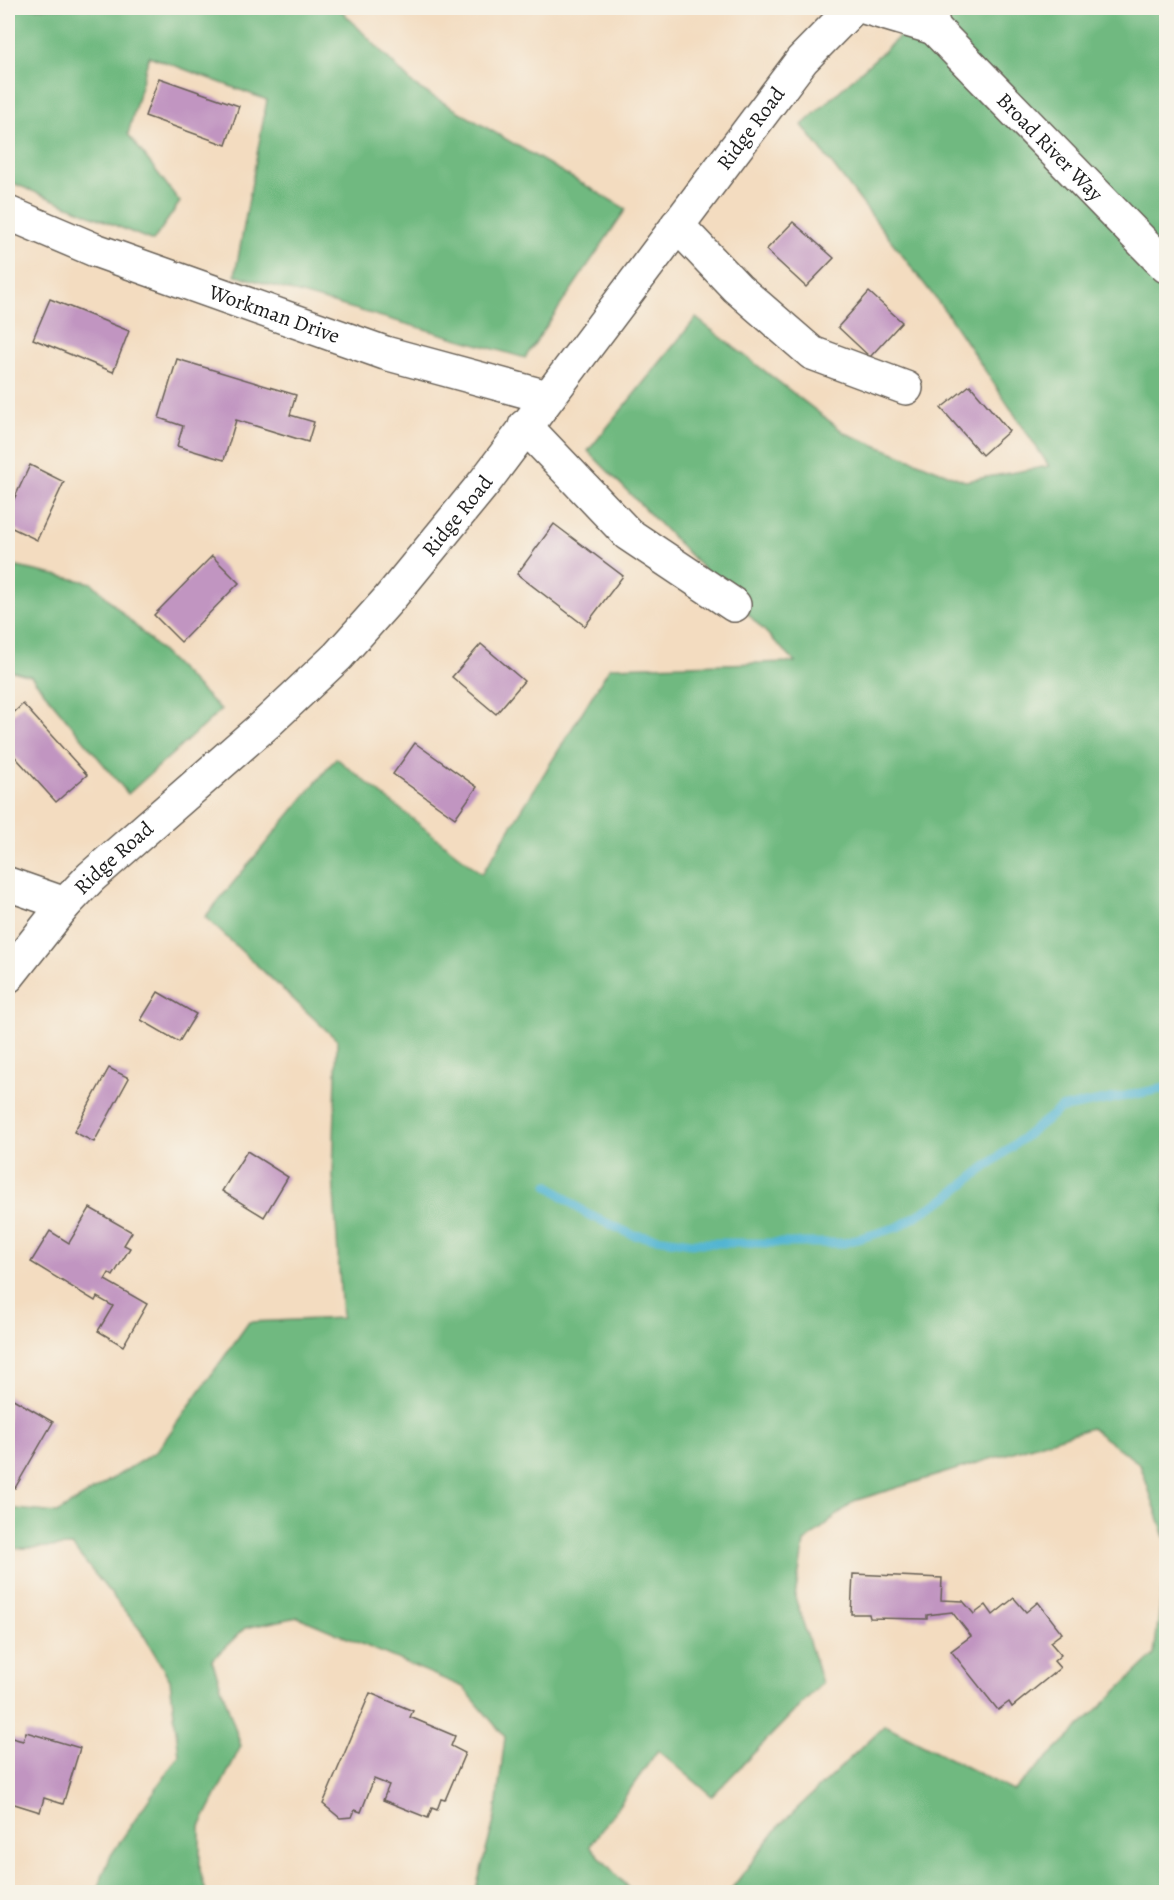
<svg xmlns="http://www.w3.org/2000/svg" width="1174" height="1900" viewBox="0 0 1174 1900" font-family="Alegreya,serif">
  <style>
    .forest { fill: #70b980; stroke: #466a4e; stroke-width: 1.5 }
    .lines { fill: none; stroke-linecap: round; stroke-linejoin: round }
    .stream { stroke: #53b5d2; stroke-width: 9 }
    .building { fill: #c195c1 }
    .minor-casing { stroke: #675f55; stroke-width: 36 }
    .minor { stroke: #fff; stroke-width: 33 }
    .labels { text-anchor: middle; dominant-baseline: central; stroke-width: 5; stroke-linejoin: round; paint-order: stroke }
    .street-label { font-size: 21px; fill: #1c1c1c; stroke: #f7f3e8 }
  </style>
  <rect width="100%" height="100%" fill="#f7f3e8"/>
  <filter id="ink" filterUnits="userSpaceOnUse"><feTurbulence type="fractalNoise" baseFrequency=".0167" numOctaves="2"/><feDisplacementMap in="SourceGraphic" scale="12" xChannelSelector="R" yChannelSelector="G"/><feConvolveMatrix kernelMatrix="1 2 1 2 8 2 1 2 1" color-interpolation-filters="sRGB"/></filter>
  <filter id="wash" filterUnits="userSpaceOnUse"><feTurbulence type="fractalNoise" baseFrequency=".008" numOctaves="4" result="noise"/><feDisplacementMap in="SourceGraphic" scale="24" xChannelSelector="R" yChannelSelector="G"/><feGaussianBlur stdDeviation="1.35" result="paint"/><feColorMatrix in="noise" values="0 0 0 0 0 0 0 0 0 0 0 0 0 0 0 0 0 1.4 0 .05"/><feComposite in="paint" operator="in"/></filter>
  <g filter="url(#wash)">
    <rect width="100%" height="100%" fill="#f3dcc0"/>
    <g class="forest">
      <polygon points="8,8 339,8 415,86 626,209 525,358 235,275 267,100 149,56 128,134 180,202 153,241 8,181"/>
      <polygon points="931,8 1161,8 1166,14 1166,1540 1140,1464 1091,1428 854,1501 804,1543 795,1597 822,1683 712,1796 658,1750 590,1846 630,1890 629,1892 475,1892 495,1817 505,1737 463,1687 298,1617 245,1628 212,1660 241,1746 200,1827 200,1870 206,1892 96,1892 111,1855 179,1755 170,1680 142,1632 72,1546 8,1549 8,1508 57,1513 157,1451 249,1322 342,1318 333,1176 337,1040 205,917 336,758 482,874 610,667 795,662 588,451 696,318 845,433 965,481 1049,466 946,312 802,125"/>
      <polygon points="8,565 92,583 221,710 128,794 31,676 8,670"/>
      <polygon points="1166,1557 1166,1892 729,1892 780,1825 885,1725 1013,1791 1154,1655"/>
    </g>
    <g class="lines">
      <polyline class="stream" points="548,1185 585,1213 633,1235 692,1243 844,1243 898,1227 946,1198 1060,1109 1166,1088"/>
    </g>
    <g id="blocks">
      <g class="building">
        <polygon points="159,78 239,106 226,145 145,116"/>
        <polygon points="793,222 834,258 806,287 766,250"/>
        <polygon points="869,292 902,322 870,357 838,327"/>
        <polygon points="50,299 129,331 113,372 33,339"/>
        <polygon points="177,359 296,395 290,415 314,422 308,442 236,420 224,460 177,446 183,426 159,418"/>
        <polygon points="970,385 1009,431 982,455 941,408"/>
        <polygon points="30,465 64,482 37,540 8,526 8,512"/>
        <polygon points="554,524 623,576 585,626 517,574"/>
        <polygon points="212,556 239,583 181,642 154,615"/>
        <polygon points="481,644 524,681 496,714 452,677"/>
        <polygon points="23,704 87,775 56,802 8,749 8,718"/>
        <polygon points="415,743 477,787 455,818 393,774"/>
        <polygon points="158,992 196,1014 179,1042 141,1020"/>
        <polygon points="109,1068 129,1078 94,1142 74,1132"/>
        <polygon points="247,1151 288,1177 264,1217 222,1191"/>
        <polygon points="90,1208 132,1232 124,1245 130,1248 113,1276 109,1273 105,1280 147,1304 123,1346 98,1331 113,1306 97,1297 95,1301 31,1262 50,1231 69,1243"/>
        <polygon points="8,1396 53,1422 15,1488 8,1484"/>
        <polygon points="853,1574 942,1578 941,1600 963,1601 974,1614 986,1605 993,1615 1014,1598 1026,1612 1038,1602 1062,1633 1050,1642 1061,1655 1054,1661 1060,1668 1012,1707 1009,1702 998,1710 951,1651 971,1636 952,1612 927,1615 927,1619 870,1618 869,1614 851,1614"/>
        <polygon points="370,1693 413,1711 410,1717 455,1736 451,1746 465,1753 445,1800 441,1799 437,1810 432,1808 428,1818 383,1800 389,1785 374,1779 361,1812 355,1810 352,1817 340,1818 323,1804"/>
        <polygon points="26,1732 80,1748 63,1804 44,1798 40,1812 8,1802 11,1789 8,1788 8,1737 23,1741"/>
      </g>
    </g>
  </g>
  <g filter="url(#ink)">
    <use href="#blocks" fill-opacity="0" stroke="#675f55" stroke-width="1.5"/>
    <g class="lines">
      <g class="minor-casing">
        <g id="minor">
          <polyline points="867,8 934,28 929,8"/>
          <path id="s1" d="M 934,28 L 1166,266"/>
          <path id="s2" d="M 8,213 L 95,250 L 385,353 L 547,397"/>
          <polyline points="677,225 737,288 812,353 906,388"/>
          <polyline points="525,426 628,534 734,605"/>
          <polyline points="8,884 65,904"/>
          <path id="s3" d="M 8,976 L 65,904 L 91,877 L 268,722 L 338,656 L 389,599 L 484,483 L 802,60 L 853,8"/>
        </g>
      </g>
      <use href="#minor" class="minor"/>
    </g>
  </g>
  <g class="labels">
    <g class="street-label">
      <text stroke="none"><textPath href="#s3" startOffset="1131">Ridge Road</textPath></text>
      <text stroke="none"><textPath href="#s1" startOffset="166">Broad River Way</textPath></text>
      <text stroke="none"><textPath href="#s2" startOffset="285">Workman Drive</textPath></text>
      <text stroke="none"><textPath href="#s3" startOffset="645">Ridge Road</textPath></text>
      <text stroke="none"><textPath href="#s3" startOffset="159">Ridge Road</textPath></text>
    </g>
  </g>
  <rect width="1174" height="1900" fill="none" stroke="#f7f3e8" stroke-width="30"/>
</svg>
